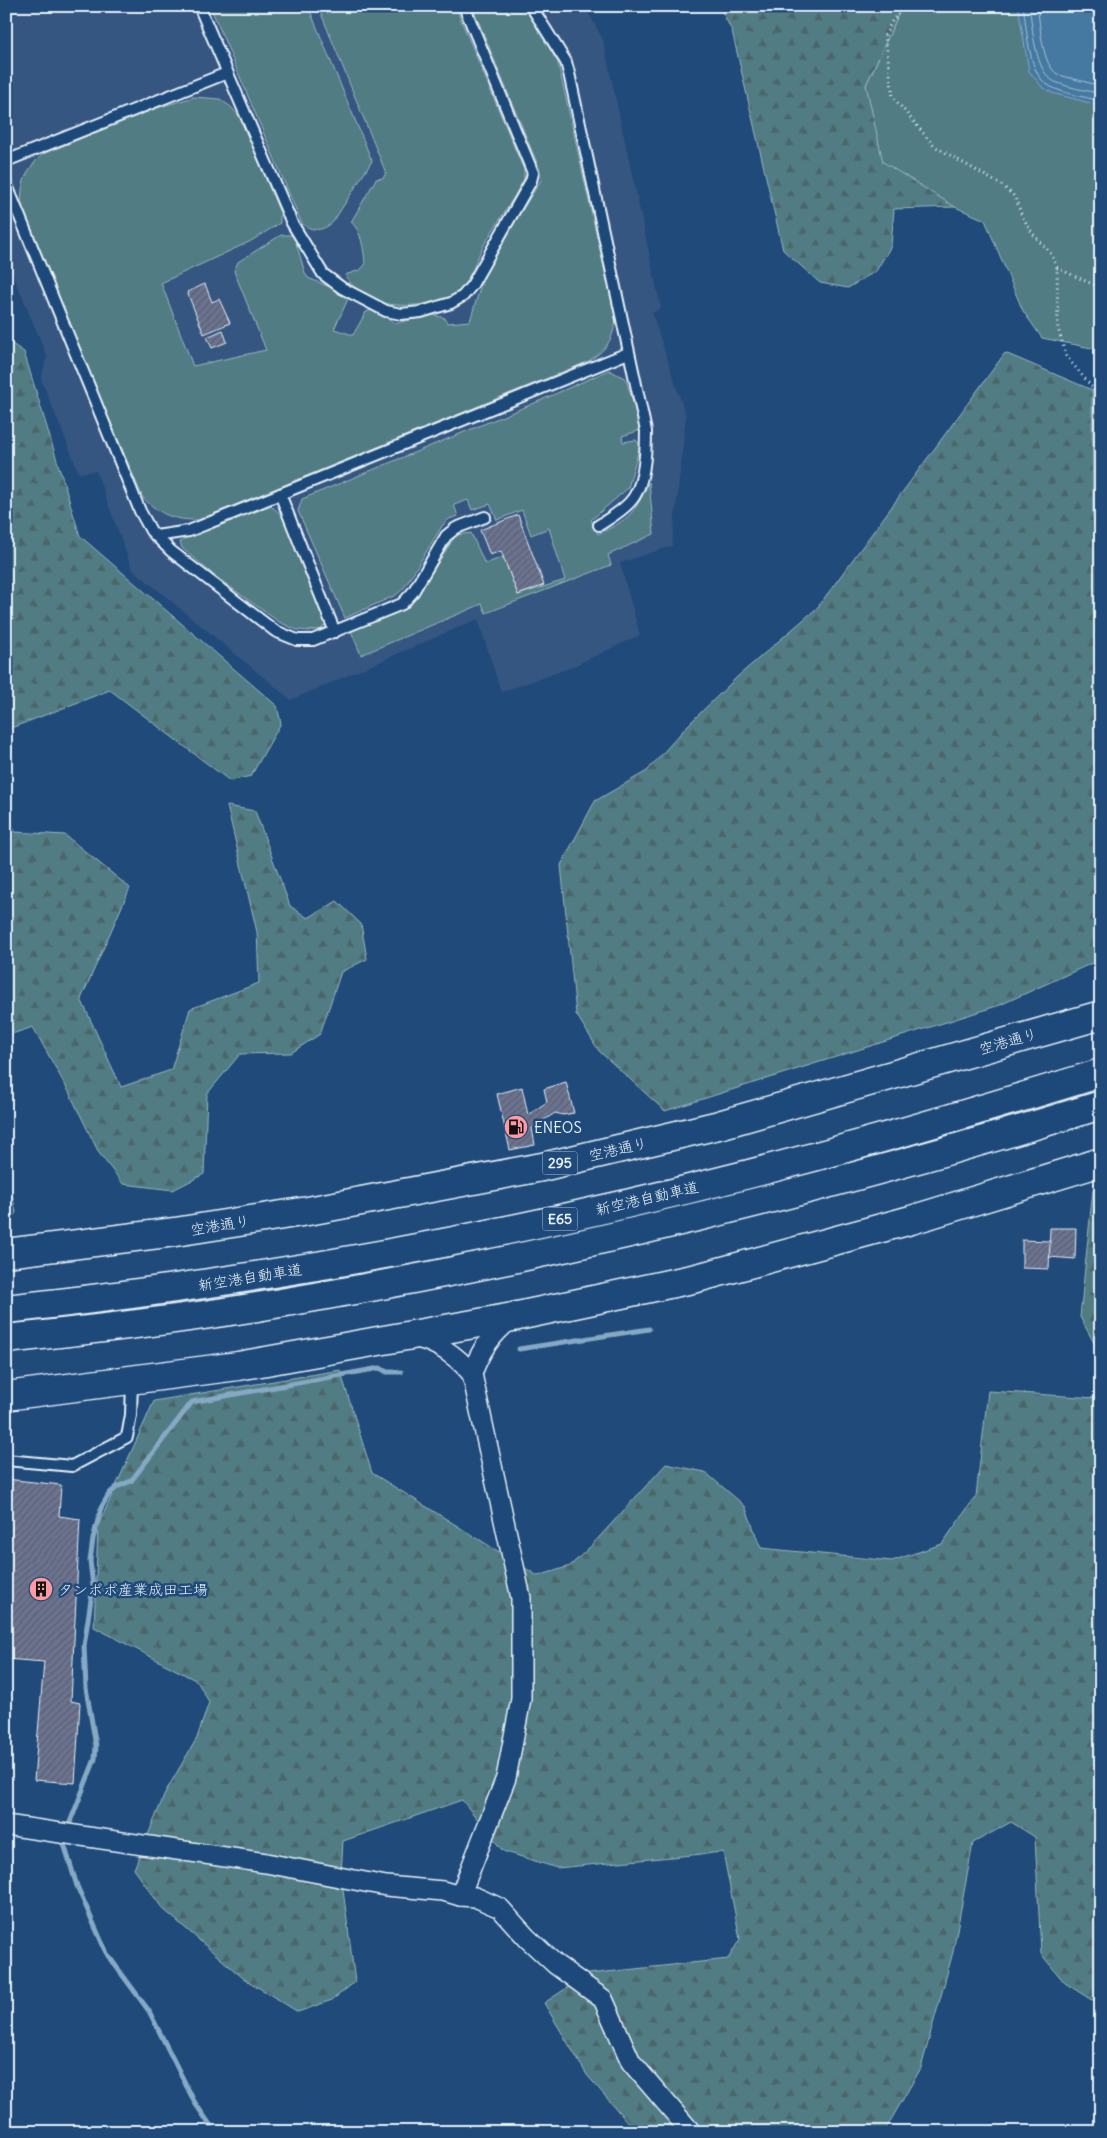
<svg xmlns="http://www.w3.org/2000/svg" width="1107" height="2138" viewBox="0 0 1107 2138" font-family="Delius,'Klee One',sans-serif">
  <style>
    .built { fill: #365681 }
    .green { fill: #517c84; stroke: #9cb6be }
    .forest { fill: url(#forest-firs); stroke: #9cb6be }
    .water { fill: #4479a1; stroke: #86a9c4 }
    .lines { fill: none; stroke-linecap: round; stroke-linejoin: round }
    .shore { stroke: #a6c1d5; stroke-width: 1 }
    .stream { stroke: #86a9c4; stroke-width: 5 }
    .building { fill: url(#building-hatch); stroke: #e8f1f8 }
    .lane-casing { stroke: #e8f1f8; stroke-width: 14 }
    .street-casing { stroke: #e8f1f8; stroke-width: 22 }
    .highway-casing { stroke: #e8f1f8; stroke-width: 31 }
    .path { stroke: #e8f1f8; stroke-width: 3; stroke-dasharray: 1 4; stroke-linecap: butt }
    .lane { stroke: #1f4a7a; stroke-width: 10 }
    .street { stroke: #1f4a7a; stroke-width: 19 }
    .highway { stroke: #1f4a7a; stroke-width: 28 }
    .labels { text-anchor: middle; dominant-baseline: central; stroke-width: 5; stroke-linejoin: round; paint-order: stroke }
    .shield { fill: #1f4a7a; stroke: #acbfd2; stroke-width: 1 }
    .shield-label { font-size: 14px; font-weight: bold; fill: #e8f1f8 }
    .street-label { font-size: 15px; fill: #e8f1f8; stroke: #1f4a7a }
    .poi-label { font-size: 15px; fill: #e8f1f8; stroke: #1f4a7a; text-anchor: start }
  </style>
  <defs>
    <pattern id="forest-firs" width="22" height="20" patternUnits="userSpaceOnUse" patternTransform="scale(1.25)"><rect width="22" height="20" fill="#517c84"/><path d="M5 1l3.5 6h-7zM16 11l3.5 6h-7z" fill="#4c656a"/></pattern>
    <pattern id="building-hatch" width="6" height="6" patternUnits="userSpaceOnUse" patternTransform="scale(1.25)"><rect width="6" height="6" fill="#6c7390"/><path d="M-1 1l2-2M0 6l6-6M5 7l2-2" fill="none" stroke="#595e6d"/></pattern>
  </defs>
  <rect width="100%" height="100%" fill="#1f4a7a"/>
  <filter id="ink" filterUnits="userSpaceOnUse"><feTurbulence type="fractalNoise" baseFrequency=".02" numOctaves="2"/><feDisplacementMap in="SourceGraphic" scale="10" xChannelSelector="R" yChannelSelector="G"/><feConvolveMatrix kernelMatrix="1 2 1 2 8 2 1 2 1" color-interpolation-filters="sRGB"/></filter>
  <g filter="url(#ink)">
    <polygon class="built" points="6,6 585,6 603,40 661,308 652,313 686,416 672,546 620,563 640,635 567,669 501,692 478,619 291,700 132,569 96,471 79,473 41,379 47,356 6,258"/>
    <g class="green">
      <path d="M 210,6 L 308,6 L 372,161 L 333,222 C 323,231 314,232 302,224 Z"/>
      <path d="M 318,6 L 455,6 L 524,170 L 524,179 C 512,202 497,223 484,245 C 475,260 471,280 458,292 C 443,305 403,308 384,303 C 371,300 350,287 345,275 L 360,270 L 365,265 C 364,251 362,231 351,222 L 376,179 L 383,178 L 386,173 Z"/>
      <path d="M 472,6 L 524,6 L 558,63 L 616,321 C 611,343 606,350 587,362 L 198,520 C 173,520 161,515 143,498 L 23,217 C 19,189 22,173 43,154 L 157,108 L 194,97 L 220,99 L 231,107 L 240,117 L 280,213 L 280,223 L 251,241 L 161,283 L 193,366 L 266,350 L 234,271 L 238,262 L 281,235 L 291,235 L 295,239 L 305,273 L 308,278 L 345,293 L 349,297 L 334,329 L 353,335 L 366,312 L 372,310 L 396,323 L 433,315 L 445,318 L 447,323 L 470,321 L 486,268 L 541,180 L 540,170 Z"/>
      <polygon points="900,6 1101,6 1101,350 1042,338 1023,311 985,220 955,207 882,162 866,85 896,20"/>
      <path d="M 609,370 L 626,379 L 641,430 L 622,436 L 623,442 L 636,440 L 640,445 L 628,488 L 591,520 L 598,534 C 630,519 635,513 649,482 L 654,534 L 608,555 L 611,565 L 486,613 L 482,604 L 361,655 L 351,631 L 410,606 L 456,535 L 471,533 L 485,564 L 503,557 L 518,595 L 565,580 L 549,528 L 531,535 L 522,510 L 497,520 L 490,504 L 472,510 L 468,500 L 454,505 L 458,516 L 449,519 L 442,526 L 404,588 L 396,595 L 345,618 L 298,511 L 302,499 L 537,402 Z"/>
      <polygon points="1101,386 1101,556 1093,517 1092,390"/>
      <polygon points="271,506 282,515 328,621 322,629 309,631 297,630 279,622 215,576 182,548 180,542 185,538"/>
    </g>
    <g class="forest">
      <polygon points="719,6 900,6 896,20 866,85 883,162 955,207 894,209 891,246 876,271 848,288 820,283 783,250 732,31"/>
      <polygon points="6,340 24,352 80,536 277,706 281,723 251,776 230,781 110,690 6,730"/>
      <polygon points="1005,353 1092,390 1093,517 1101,556 1101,959 1000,1005 665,1111 599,1051 576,1014 561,865 595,801 647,771 687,726 737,677 817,608"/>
      <polygon points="6,804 15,832 65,835 130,888 81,999 121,1087 171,1070 190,1009 259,983 257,932 227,806 255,811 290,906 308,918 337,901 361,924 367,959 341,972 320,1034 291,1053 240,1054 207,1094 204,1174 173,1190 123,1184 99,1153 69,1092 33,1027 6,1036"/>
      <polygon points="1101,1186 1101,2006 1065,1983 1041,1954 1035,1837 1011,1822 973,1843 953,1952 921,2068 884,2132 636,2132 587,2075 544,2003 588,1974 728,1959 740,1939 723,1852 557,1868 503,1851 462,1800 343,1841 341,1874 355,1982 332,2000 298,2012 243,1978 162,1908 134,1869 166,1791 197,1738 209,1702 197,1681 94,1627 98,1526 154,1401 340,1370 372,1473 538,1576 570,1566 592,1545 666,1464 705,1472 745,1506 761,1548 892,1561 942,1544 976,1496 988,1391 1096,1398 1099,1352 1080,1317 1093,1189"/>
      <polygon points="6,1192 12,1194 16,1212 9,1225 6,1226"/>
    </g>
    <polygon class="water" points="1018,6 1101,6 1101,106 1052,93 1042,87 1029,71"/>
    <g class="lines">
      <g class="shore">
        <path d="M 1023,6 C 1027,28 1028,69 1045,83 C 1057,93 1086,97 1101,101"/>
        <path d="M 1029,6 C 1033,27 1034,72 1055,82 C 1069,88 1086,90 1101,94"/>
        <path d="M 1037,6 C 1041,26 1041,66 1059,75 L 1101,86"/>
      </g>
      <g class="stream">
        <polyline points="519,1349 649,1329"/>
        <polyline points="69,1825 95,1759 96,1746 86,1688 84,1646 93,1586 90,1561 93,1539 101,1508 109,1494 117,1487 131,1481 192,1402 380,1368 387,1372 401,1372"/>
        <polyline points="64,1844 77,1886 107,1954 149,2011 195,2103 215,2132"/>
      </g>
    </g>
    <g class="building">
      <polygon points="205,284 212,302 219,299 230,323 204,334 187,292"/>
      <polygon points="223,330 227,342 212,348 207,337"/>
      <polygon points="518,515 544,585 518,595 501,551 490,555 480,530"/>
      <polygon points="566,1082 574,1113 563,1115 555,1113 532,1128 535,1145 510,1150 497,1094 522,1087 528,1115 547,1102 544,1089"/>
      <polygon points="1050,1228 1076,1228 1075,1259 1049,1257"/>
      <polygon points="1022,1240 1050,1241 1049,1269 1022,1268"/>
      <polygon points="6,1479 61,1485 59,1516 80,1519 71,1701 80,1703 75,1783 34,1780 44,1662 6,1659"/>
    </g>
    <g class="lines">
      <g class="lane-casing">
        <g id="lane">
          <polyline points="199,6 292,223 323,274 342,288 386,311 401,314 421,312 451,303 463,296 472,285 531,181 533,173 464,6"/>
          <path d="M 531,6 L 566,62 L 569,73 L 646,431 C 646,452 645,486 630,502 C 621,512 610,518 599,525"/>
          <polyline points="6,161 227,73"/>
          <polyline points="6,183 140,511 151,531 171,551 275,631 297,640 313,640 402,604 413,592 446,536 456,528 485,517"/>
          <polyline points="280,494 335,632"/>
          <polyline points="156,536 189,531 628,353"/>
          <polyline points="6,1460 72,1466 127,1437 131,1415 132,1381"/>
        </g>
      </g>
      <g class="street-casing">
        <g id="street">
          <path d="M 413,1337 C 437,1342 456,1355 472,1374 L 521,1598 L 521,1699 L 506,1778 L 460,1896"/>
          <path d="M 472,1374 C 480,1350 492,1334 512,1318"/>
          <polyline points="6,1825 266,1863 386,1886 443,1891 460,1896 475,1897 500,1908 527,1938 555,1964 603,1999 631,2062 691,2132"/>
        </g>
      </g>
      <g class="highway-casing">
        <g id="highway">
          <polyline points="6,1253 175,1232 308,1211 542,1167 719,1125 1101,1015"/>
          <path d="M 6,1309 C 257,1282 504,1237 749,1174 C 867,1144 984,1109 1101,1073"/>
          <path d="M 6,1339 C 92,1330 178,1320 263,1306 C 547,1259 827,1190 1101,1105"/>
          <polyline points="6,1396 238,1366 513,1317 697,1278 911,1220 1101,1162"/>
        </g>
      </g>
      <g class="path">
        <polyline points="905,6 892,21 885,35 893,97 934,146 1003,186 1015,197 1022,216 1033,234 1052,255 1057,268 1058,328 1066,356 1101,398"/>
        <polyline points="1057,268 1101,288"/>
      </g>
      <use href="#lane" class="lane"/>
      <use href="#street" class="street"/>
      <use href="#highway" class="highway"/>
    </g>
  </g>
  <defs>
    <g id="fuel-disc" transform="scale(1.25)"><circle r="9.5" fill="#ff9aa2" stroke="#1f4a7a"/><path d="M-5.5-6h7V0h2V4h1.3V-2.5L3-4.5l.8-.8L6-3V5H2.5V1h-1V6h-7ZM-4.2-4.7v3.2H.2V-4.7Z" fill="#111"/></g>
    <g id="building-disc" transform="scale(1.25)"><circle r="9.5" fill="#ff9aa2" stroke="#1f4a7a"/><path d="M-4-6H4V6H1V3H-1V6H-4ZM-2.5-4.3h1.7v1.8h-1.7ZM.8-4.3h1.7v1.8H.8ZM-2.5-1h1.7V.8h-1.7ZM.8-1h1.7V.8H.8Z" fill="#111"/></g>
  </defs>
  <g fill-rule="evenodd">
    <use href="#fuel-disc" x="516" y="1127"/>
    <use href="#building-disc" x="41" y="1589"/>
  </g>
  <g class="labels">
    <g class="shield">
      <rect x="542.5" y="1151.5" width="35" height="23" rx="4"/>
      <rect x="542.5" y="1207.5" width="35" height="23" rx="4"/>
    </g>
    <g class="shield-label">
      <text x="560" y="1163">295</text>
      <text x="560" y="1219">E65</text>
    </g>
    <g class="street-label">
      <text transform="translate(1008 1041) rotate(-16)">空港通り</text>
      <text transform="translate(618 1149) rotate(-13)">空港通り</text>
      <text transform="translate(647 1198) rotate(-13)">新空港自動車道</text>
      <text transform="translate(220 1225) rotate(-9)">空港通り</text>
      <text transform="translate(250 1277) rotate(-9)">新空港自動車道</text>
    </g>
    <g class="poi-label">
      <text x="534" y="1127">ENEOS</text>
      <text x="58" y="1589">タンポポ産業成田工場</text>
    </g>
  </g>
  <rect width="1107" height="2138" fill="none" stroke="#1f4a7a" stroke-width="25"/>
  <rect x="12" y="12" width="1082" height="2113" fill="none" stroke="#e8f1f8" stroke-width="2" filter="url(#ink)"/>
</svg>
